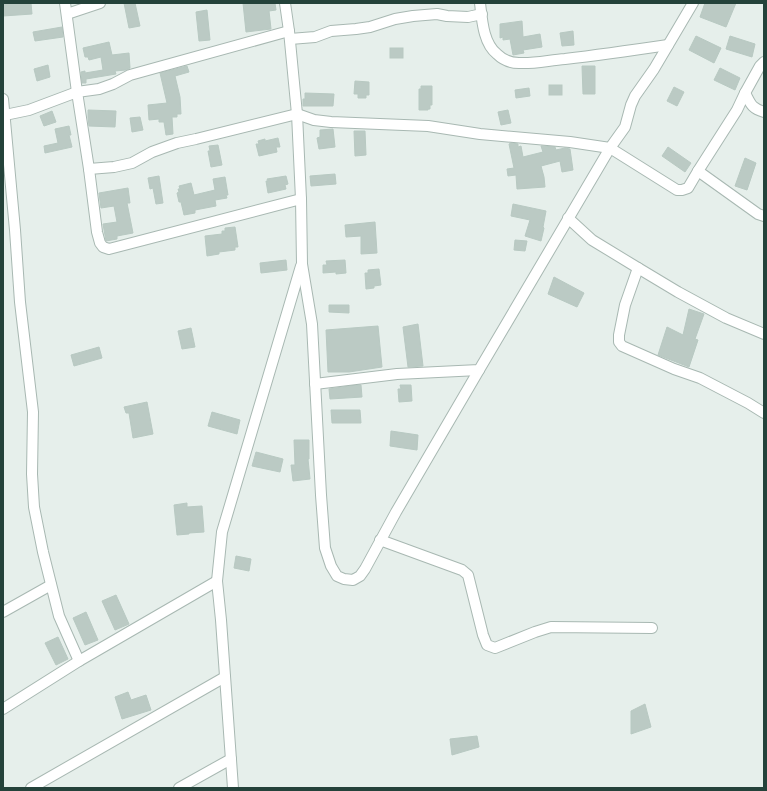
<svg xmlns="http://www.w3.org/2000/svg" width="767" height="791" viewBox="0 0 767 791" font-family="Overpass,sans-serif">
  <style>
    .building { fill: #bbcac4; stroke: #b8c9c2 }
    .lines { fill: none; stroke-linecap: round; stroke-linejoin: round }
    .minor-casing { stroke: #a8b8b2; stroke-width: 12 }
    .minor { stroke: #fff; stroke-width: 10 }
  </style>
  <rect width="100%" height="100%" fill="#e6efeb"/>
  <g class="building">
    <polygon points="3,3 31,3 32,14 3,16"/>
    <polygon points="124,3 135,3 140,26 129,28"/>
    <polygon points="243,3 275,3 276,10 269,11 271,29 246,32"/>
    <polygon points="705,3 736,3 726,27 700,17"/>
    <polygon points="207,10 210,40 199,41 196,12"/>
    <polygon points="522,21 523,37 540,34 542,47 523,50 524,53 513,55 510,39 503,40 503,37 500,38 500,24"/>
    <polygon points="62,27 63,37 35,41 33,32"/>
    <polygon points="573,31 574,45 562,46 560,33"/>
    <polygon points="696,36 721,48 714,63 689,50"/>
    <polygon points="730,36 755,44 752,57 726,49"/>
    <polygon points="109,42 112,55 129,53 130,68 126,70 115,71 116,74 86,79 86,83 82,83 81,72 85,71 85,73 103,70 101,57 89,60 88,57 85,57 83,48"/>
    <rect x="390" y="48" width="13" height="10"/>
    <polygon points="48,65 50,77 37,81 34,69"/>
    <polygon points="187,66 189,72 175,76 180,97 181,114 177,114 177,117 172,117 173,134 166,135 164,122 159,122 159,119 149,120 148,105 167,103 160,73"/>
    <polygon points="582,66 595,66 595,94 583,94"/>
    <polygon points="720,68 740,78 735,90 714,80"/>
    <polygon points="355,81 369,82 369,95 366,95 366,98 358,98 358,94 354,94"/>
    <rect x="549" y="85" width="13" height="10"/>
    <polygon points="421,86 432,86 432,105 430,105 430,109 428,109 428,110 419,110 419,89 421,89"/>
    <polygon points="674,87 684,92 677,106 667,101"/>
    <polygon points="529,88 530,96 516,98 515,90"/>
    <polygon points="305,93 334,94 333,106 303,106 303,99 305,99"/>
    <polygon points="88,110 116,111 115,127 89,126 88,117"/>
    <polygon points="508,110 511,123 501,125 498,112"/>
    <polygon points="52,111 56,122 44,126 40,116"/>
    <polygon points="140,117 143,130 132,132 130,118"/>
    <polygon points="69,126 71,135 69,135 72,147 45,153 44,146 58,143 55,129"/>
    <polygon points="333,129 335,147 319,149 317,138 320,137 320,130"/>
    <polygon points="354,131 365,131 366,155 355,156"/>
    <polygon points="278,138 280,147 276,147 277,152 259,156 256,144 259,144 258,141 265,139 265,141"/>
    <polygon points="511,143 518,144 518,147 521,146 523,157 543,152 541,146 555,147 556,150 565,148 570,149 573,170 562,172 560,161 541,166 544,177 545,187 517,189 516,175 508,176 507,169 514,168 509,144"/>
    <polygon points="218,145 222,165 211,167 208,151 210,151 209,146"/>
    <polygon points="668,147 691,163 685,172 662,156"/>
    <polygon points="745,158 756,163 747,190 735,186"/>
    <polygon points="335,174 336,184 311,186 310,176"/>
    <polygon points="159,176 163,203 156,204 153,188 150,189 148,178"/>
    <polygon points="286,176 288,184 285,185 286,189 268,193 266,181 268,181 267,179"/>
    <polygon points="225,177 228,195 226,195 227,198 215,200 216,206 195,210 195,213 184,215 181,202 179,202 177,193 179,192 178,189 180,189 179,186 191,183 194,195 215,190 213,179"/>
    <polygon points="128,188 130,203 127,203 133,233 117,236 117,239 106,241 103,224 117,222 114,206 101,208 99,193"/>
    <polygon points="513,204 546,211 543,227 544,228 541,241 525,236 530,220 511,216"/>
    <polygon points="375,222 377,253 361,254 361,236 346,237 345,225"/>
    <polygon points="235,227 238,247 235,247 235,250 219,252 219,254 207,256 205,236 222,234 222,231 225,231 225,228"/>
    <polygon points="515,240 527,241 525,251 514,250"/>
    <polygon points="286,260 287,270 261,273 260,263"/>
    <polygon points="345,260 346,273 336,274 336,272 323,273 323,265 327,265 326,261"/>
    <polygon points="379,269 381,285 374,286 374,288 366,289 365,273 368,273 368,270"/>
    <polygon points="554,277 584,293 577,307 548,294"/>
    <polygon points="329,305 349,305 349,313 329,312"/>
    <polygon points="689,309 704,314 695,339 698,340 689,367 658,355 667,327 683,335"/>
    <polygon points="418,324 423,366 408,367 403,327"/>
    <polygon points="378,326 382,367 349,372 328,372 326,330"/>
    <polygon points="191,328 195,347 182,349 178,331"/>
    <polygon points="99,347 102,358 74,366 71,355"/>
    <polygon points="357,385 361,385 362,397 330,399 329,389"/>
    <polygon points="400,385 411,385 412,401 399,402 398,389 401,389"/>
    <polygon points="147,402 153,434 133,438 129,413 126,413 124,407"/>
    <polygon points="331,410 360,410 361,423 332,423"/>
    <polygon points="212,412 240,420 237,434 208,426"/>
    <polygon points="391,431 418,435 417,450 390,446"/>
    <polygon points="294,440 309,440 309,459 308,459 310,479 293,481 291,465 295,465"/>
    <polygon points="256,452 283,459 280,472 252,466"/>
    <polygon points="187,503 187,507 202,506 204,532 189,533 189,534 177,535 174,505"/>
    <polygon points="236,556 251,559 249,571 234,568"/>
    <polygon points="116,595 129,624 115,630 102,601"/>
    <polygon points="86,612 98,640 85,645 73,618"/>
    <polygon points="58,637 68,659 56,665 45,643"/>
    <polygon points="128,692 131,700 146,695 151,710 122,719 115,697"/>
    <polygon points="645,704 651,727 631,734 631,711"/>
    <polygon points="477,736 479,747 452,755 450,739"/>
  </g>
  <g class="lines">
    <g class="minor-casing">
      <g id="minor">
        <polyline points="65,3 77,92 89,169 97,232 100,243 103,247 109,249 301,199"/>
        <polyline points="285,3 289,31 297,114 301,199 302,264 312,324 321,495 325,548 331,566 337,576 344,579 353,580 360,576 365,569 396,512 479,370"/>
        <path d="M 480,3 C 482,19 483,43 497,54 C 503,60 511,63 519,63 C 534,64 550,60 565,59 C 599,55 634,50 668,45"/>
        <polyline points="67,14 100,3"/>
        <polyline points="290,39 315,37 331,31 356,29 370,27 395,19 413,16 437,14 447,16 468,17 482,14"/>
        <path d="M 745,93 C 751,104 751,108 764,112"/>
        <polyline points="3,99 15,230 20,302 33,412 32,474 34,507 43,552 59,616 79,661"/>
        <polyline points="5,115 29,110 77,92 99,89 113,84 130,75 289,31"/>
        <polyline points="89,169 114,167 132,163 152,152 177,143 196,139 297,114 314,120 331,122 428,126 480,134 570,142 610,148 677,190 682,190 688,188 698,171 737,110 745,93 760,66 764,62"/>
        <polyline points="698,171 758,214 764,216"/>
        <polyline points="568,218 592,240 638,268 678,292 726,318 764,334"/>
        <polyline points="638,268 625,305 619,335 619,342 622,346 674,369 700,378 748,403 764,413"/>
        <polyline points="315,384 397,374 479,370 610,148 625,127 631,105 635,96 654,69 693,3"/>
        <polyline points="380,540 462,570 468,575 483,635 487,645 495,648 535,632 551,627 652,628"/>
        <polyline points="3,612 51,585"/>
        <polyline points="3,709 79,661 217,581"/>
        <polyline points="31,788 225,677"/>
        <polyline points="179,788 231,759"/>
        <polyline points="233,788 221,620 217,581 222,532 301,266"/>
      </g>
    </g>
    <use href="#minor" class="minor"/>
  </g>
  <rect width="767" height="791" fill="none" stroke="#24423a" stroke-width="8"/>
</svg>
